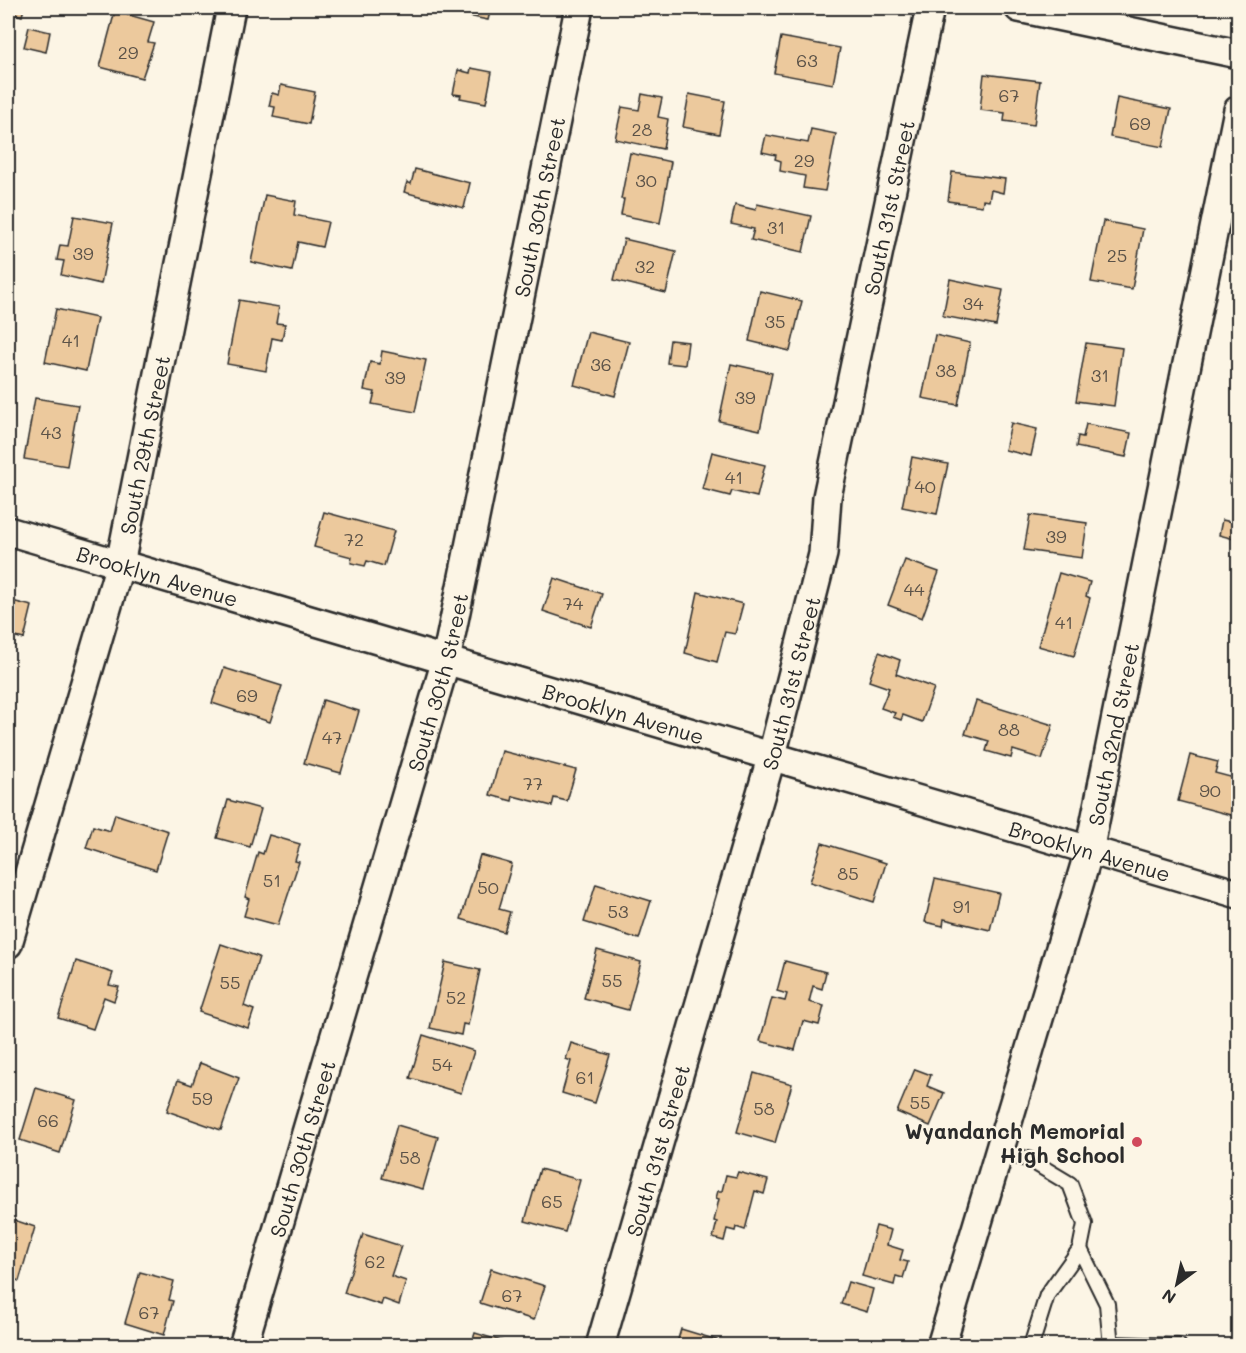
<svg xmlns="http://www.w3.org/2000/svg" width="1246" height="1353" viewBox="0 0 1246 1353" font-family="Mali,sans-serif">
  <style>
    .building { fill: #ecc99d; stroke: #2b2b2b; stroke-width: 1.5 }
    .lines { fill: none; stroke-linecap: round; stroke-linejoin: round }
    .lane-casing { stroke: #2b2b2b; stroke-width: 18 }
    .street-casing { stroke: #2b2b2b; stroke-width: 32 }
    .lane { stroke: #fcf5e5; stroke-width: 14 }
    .street { stroke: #fcf5e5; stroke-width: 27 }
    .poi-dot { fill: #d1495b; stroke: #fcf5e5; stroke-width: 2 }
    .labels { text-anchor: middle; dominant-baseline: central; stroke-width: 4.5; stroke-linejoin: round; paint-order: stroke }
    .number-label { font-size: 18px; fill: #5b5248 }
    .street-label { font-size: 21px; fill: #2b2b2b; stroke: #fcf5e5 }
    .poi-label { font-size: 21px; font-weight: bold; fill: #2b2b2b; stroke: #fcf5e5; text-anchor: end }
  </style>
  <rect width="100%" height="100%" fill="#fcf5e5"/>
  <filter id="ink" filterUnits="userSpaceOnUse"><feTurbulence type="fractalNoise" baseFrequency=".0167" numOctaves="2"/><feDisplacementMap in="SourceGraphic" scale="12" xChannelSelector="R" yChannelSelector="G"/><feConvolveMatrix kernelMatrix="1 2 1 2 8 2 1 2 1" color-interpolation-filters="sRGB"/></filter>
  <g filter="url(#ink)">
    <g class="building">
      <polygon points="8,8 24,8 22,16 8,12"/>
      <polygon points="465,8 491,8 488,20 463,15"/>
      <polygon points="115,11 154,22 148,42 154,43 142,78 100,67"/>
      <polygon points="29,27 50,32 46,52 24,47"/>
      <polygon points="781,37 840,48 833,84 774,73"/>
      <polygon points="471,68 492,72 486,103 460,98 461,95 453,94 458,70 470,73"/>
      <polygon points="984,74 1040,81 1034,125 1004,121 1005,113 980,110"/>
      <polygon points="281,85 315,92 309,124 273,117 275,107 269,106 272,93 279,95"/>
      <polygon points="642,94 662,98 658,117 668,119 663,149 615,139 622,107 639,110"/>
      <polygon points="689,94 725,101 719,134 683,127"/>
      <polygon points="1117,98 1171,109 1163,147 1110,137"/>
      <polygon points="811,129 836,134 825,191 803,188 805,176 780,171 781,161 775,159 776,155 762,152 766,135 808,143"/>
      <polygon points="630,153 671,162 660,223 621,215 624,199 621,199"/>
      <polygon points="415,169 470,183 464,208 404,192 407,182 411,184"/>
      <polygon points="952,172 1005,179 1003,193 991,190 989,201 983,200 982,206 948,201"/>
      <polygon points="265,195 296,201 294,215 328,222 322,247 298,242 292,271 251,262"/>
      <polygon points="757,204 811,216 803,252 751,240 754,229 731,224 735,205 756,210"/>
      <polygon points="74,216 113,223 101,284 61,275 64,261 57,260 60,245 68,246"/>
      <polygon points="1103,221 1143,229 1132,289 1091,282"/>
      <polygon points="624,239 676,251 666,293 614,280"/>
      <polygon points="950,279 1003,290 996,326 943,316"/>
      <polygon points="760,291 802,301 790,351 749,341"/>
      <polygon points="239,300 279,307 276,323 285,324 282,340 272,338 266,371 227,364"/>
      <polygon points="56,309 97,318 86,371 45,362"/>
      <polygon points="588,332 629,342 615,396 574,385"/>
      <polygon points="935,335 970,343 958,405 922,398"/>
      <polygon points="670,340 688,342 685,365 667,363"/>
      <polygon points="1086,343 1122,348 1114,406 1076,401"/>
      <polygon points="382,351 426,360 415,412 372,404 375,392 364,390 370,362 380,364"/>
      <polygon points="731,364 772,373 760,430 719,421"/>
      <polygon points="35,398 78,405 67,466 24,459"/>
      <polygon points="1011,423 1037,429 1031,456 1005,450"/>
      <polygon points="1086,424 1131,433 1126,457 1076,447 1078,436 1083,437"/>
      <polygon points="712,452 765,465 757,497 732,491 730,496 702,489"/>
      <polygon points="912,457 948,464 937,514 902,507"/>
      <polygon points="1235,459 1238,459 1238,486 1229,483"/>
      <polygon points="1236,501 1238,502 1238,540 1219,535 1222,520 1232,522"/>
      <polygon points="324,512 394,531 384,566 367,561 365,566 351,563 352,557 314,547"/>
      <polygon points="1030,515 1087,523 1082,558 1024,550"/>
      <polygon points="905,560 939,572 922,618 888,605"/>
      <polygon points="1059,573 1090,582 1086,596 1090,598 1074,656 1038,646"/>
      <polygon points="554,578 602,594 591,627 543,611"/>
      <polygon points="698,592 743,604 735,634 725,632 717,662 685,653"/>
      <polygon points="8,600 32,606 24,639 8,635"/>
      <polygon points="879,652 900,660 896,674 934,688 922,722 903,715 901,720 893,717 895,713 881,708 889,688 869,681"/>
      <polygon points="224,668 282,686 270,722 212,703"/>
      <polygon points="323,700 359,711 341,773 304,763"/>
      <polygon points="976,701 1053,725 1042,759 1013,750 1011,758 986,751 989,741 965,734"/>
      <polygon points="502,751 576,770 567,801 554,798 552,806 513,796 512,801 490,795"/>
      <polygon points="1190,755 1218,762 1215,773 1238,779 1238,817 1178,801"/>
      <polygon points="228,800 261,809 250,847 217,838"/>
      <polygon points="115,814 168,831 156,870 86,848 93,826 110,831"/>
      <polygon points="269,835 300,844 295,861 299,862 278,925 244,916 249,899 245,897 258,852 263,854"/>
      <polygon points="822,843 886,863 874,902 810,882"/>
      <polygon points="480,855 512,864 499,909 510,912 504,932 461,919"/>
      <polygon points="935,879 999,893 990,930 944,919 943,926 925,922"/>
      <polygon points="596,884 651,901 639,939 584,922"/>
      <polygon points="221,944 259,957 244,1006 254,1010 248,1028 199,1012"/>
      <polygon points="597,950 641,962 628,1010 584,998"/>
      <polygon points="76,961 113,973 109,985 119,987 114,1001 104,997 93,1029 58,1018"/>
      <polygon points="785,961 826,972 822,989 813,986 809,1002 824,1006 819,1025 803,1021 795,1050 760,1041 772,998 785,1001 787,994 777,991"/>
      <polygon points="445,962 480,970 468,1025 463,1024 461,1035 430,1028"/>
      <polygon points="423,1035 474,1051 461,1093 410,1078"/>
      <polygon points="571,1043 610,1055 595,1103 562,1093 571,1061 566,1059"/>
      <polygon points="200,1063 239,1078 221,1130 167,1111 178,1080 192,1085"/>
      <polygon points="915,1069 931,1075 927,1086 944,1093 930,1126 897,1112"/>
      <polygon points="754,1073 792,1084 775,1143 737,1132"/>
      <polygon points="36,1088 76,1100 60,1153 20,1140"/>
      <polygon points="397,1125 438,1137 423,1189 382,1178"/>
      <polygon points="540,1169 580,1180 565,1232 525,1221"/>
      <polygon points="738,1172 768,1180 764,1194 755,1191 745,1230 736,1227 735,1231 727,1229 724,1241 713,1238 717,1222 714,1221 719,1199 716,1198 718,1191 722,1191 726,1175 736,1177"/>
      <polygon points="8,1218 35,1227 19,1281 8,1277"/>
      <polygon points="876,1226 891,1230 887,1245 903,1250 900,1260 908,1262 903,1278 896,1276 894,1285 862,1276"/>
      <polygon points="363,1234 401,1246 391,1276 406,1281 399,1305 383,1299 381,1305 344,1293"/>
      <polygon points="491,1269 545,1286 534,1320 480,1303"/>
      <polygon points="140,1272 174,1281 169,1300 173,1301 164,1335 125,1323"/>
      <polygon points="848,1282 873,1289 867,1312 841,1304"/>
      <polygon points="681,1329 717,1340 715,1346 676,1346"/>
      <polygon points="475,1333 518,1346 471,1346"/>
    </g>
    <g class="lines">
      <g class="lane-casing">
        <g id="lane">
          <polyline points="999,1151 1030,1160 1070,1184 1085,1224 1080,1249 1047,1295 1031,1346"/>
          <polyline points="1080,1249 1107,1304 1111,1346"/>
          <polyline points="1110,1344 1179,1346"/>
        </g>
      </g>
      <g class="street-casing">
        <g id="street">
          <polyline points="1019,8 1238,54"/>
          <path id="s1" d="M 8,531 L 1238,894"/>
          <path id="s2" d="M 8,944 L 120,564 L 231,8"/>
          <path id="s3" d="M 243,1346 L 446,660 L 579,8"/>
          <path id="s4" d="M 600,1346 L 772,755 L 823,554 L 827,497 L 930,8"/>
          <path id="s5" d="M 941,1346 L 1089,851 L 1238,110"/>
        </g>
      </g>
      <use href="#lane" class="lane"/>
      <use href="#street" class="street"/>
    </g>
  </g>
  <circle class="poi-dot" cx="1137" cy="1142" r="6"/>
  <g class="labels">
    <g class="number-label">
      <text x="128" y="52">29</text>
      <text x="807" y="60">63</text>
      <text x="1009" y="95">67</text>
      <text x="1140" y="123">69</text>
      <text x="642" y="129">28</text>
      <text x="804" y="160">29</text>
      <text x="646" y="180">30</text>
      <text x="776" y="227">31</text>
      <text x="83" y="253">39</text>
      <text x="1117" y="255">25</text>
      <text x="645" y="266">32</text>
      <text x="973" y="303">34</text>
      <text x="775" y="321">35</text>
      <text x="71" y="340">41</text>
      <text x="601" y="364">36</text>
      <text x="946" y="370">38</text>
      <text x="1100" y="375">31</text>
      <text x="395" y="377">39</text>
      <text x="745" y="397">39</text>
      <text x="51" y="432">43</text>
      <text x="734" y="477">41</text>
      <text x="925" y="486">40</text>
      <text x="1056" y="536">39</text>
      <text x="354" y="539">72</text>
      <text x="914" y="589">44</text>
      <text x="573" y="603">74</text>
      <text x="1064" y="622">41</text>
      <text x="247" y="695">69</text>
      <text x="1009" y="729">88</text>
      <text x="332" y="737">47</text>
      <text x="533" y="783">77</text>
      <text x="1210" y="790">90</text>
      <text x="848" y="873">85</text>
      <text x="272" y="880">51</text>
      <text x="488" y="887">50</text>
      <text x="962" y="906">91</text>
      <text x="618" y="911">53</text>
      <text x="612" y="980">55</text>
      <text x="230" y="982">55</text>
      <text x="456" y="997">52</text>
      <text x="442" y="1064">54</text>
      <text x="585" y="1077">61</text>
      <text x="202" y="1098">59</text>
      <text x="920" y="1102">55</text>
      <text x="764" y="1108">58</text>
      <text x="48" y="1120">66</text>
      <text x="410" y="1157">58</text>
      <text x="552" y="1201">65</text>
      <text x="375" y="1261">62</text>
      <text x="512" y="1295">67</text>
      <text x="149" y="1312">67</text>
    </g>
    <g class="street-label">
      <text stroke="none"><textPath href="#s4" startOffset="1176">South 31st Street</textPath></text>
      <text stroke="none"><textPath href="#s3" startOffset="1178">South 30th Street</textPath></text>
      <text stroke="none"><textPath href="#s2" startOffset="518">South 29th Street</textPath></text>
      <text stroke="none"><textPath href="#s1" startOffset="156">Brooklyn Avenue</textPath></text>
      <text stroke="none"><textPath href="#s4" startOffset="690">South 31st Street</textPath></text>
      <text stroke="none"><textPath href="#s3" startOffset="692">South 30th Street</textPath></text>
      <text stroke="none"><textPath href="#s1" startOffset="642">Brooklyn Avenue</textPath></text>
      <text stroke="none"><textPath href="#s5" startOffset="636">South 32nd Street</textPath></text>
      <text stroke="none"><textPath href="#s1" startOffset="1128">Brooklyn Avenue</textPath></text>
      <text stroke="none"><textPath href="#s3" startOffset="206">South 30th Street</textPath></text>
      <text stroke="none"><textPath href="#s4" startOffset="204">South 31st Street</textPath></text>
    </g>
    <g class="poi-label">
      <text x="1125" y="1130">Wyandanch Memorial<tspan x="1125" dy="24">High School</tspan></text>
    </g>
  </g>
  <rect width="1246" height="1353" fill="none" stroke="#fcf5e5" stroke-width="30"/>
  <rect x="15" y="15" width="1216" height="1323" fill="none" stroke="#2b2b2b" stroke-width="2" filter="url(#ink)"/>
  <g transform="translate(1177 1284) rotate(213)" stroke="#fcf5e5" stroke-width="4.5" paint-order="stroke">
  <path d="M0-4.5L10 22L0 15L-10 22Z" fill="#2b2b2b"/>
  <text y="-9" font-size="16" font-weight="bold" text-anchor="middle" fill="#2b2b2b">N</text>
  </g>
</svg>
